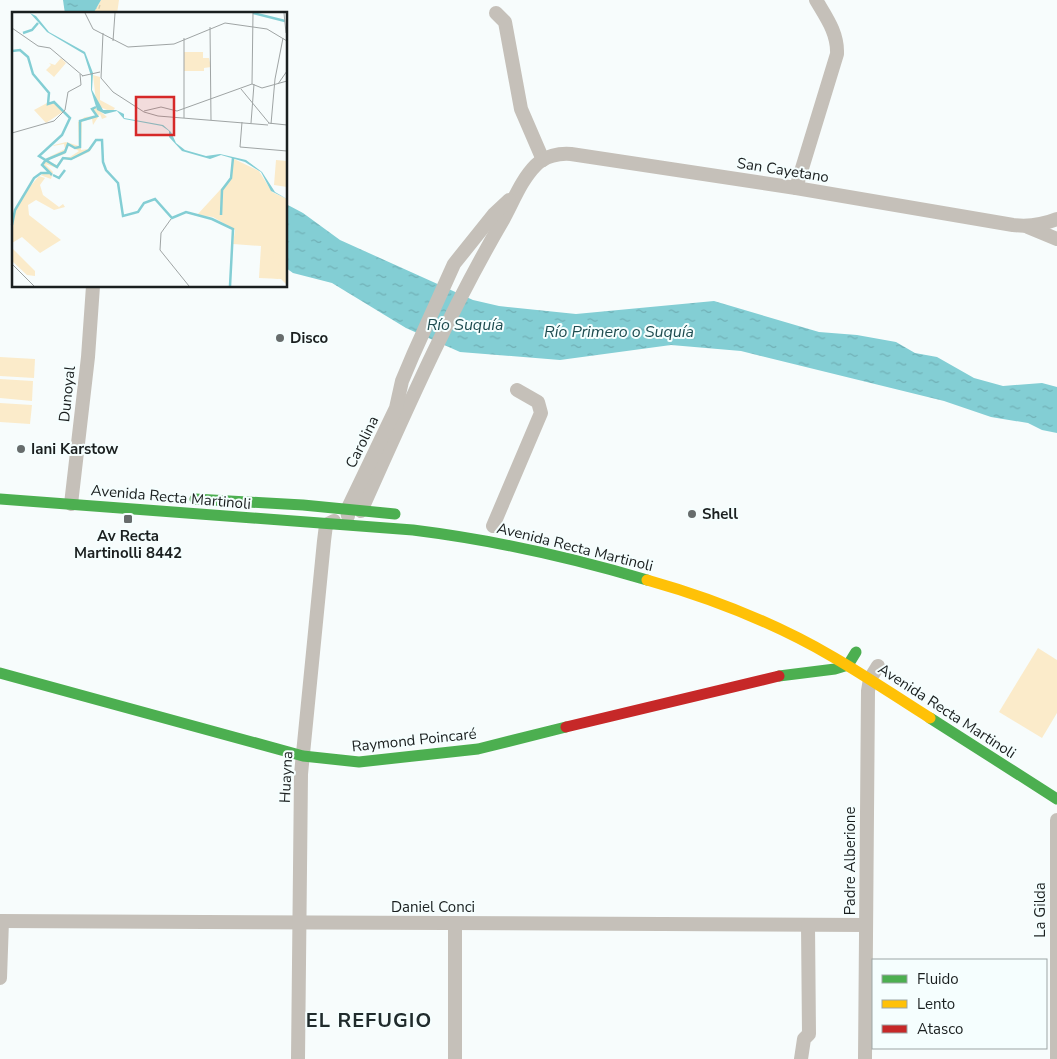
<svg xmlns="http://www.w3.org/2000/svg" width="1057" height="1059" viewBox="0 0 1057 1059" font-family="'Nunito Sans',sans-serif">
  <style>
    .grass { fill: url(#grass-tufts) }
    .pitch { fill: #fbebca }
    .water { fill: url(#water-ripples) }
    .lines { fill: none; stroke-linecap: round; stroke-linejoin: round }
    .street { stroke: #c5c0b9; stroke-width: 14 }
    .fast { stroke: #4caf50; stroke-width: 11 }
    .slow { stroke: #ffc107; stroke-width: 11 }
    .jam { stroke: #c62828; stroke-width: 11 }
    .poi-dot { fill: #676c6c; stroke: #f5fefe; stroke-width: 2 }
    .labels { text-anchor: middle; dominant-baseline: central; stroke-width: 4; stroke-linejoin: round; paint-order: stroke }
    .street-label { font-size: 15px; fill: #1a1f1f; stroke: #f5fefe }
    .poi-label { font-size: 15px; font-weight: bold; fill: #1a1f1f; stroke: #f5fefe; text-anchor: start }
    .water-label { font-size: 16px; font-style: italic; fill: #1e4c50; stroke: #f5fefe }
    .district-label { font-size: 20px; font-weight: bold; letter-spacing: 1px; fill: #202b2c; stroke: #f5fefe }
    .inset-river { fill: none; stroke: #83ced4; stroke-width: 2.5 }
    .inset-road { fill: none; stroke: #9fa4a4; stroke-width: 1 }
    .view { fill: #d62828; fill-opacity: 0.15; stroke: #d62828; stroke-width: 2.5 }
    .inset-edge { fill: none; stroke: #1a1f1f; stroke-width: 2.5 }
  </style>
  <defs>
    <pattern id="grass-tufts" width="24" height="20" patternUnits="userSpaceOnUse" patternTransform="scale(1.25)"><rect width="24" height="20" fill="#fbebca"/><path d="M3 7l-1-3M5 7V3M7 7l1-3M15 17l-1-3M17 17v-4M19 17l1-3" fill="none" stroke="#d7c9ad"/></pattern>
    <pattern id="water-ripples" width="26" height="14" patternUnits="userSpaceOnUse" patternTransform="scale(1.25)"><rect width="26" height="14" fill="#83ced4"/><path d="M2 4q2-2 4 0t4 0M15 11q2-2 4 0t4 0" fill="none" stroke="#71b0b6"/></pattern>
  </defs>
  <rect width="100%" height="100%" fill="#f7fcfc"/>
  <polygon class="grass" points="101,0 119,0 117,14 93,14"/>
  <g class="pitch">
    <polygon points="0,357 35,359 34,378 0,376"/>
    <polygon points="0,379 33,381 32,401 0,398"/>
    <polygon points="0,403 32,405 30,424 0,422"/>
    <polygon points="1038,648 1057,660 1057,713 1042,738 999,712"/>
  </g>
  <g class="water">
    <polygon points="63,0 101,0 93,14 65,14"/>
    <polygon points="286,204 303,213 340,240 473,300 499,306 576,314 714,301 819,332 857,335 896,342 915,353 937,357 974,378 1003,386 1042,383 1057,387 1057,433 1042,430 1028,423 991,417 944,401 741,351 671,345 560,360 460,352 406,328 332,283 293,273 286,268"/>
  </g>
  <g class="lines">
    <g class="street">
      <polyline points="496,13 505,22 521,109 543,160"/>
      <path d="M 796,188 L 837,54 C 838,33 826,17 816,0"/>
      <polyline points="1028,227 1057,239"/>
      <polyline points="71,504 88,357 93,286"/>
      <path d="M 361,511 C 405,413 448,314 503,220 C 513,202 521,180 536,165 C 545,156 559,153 571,154 L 796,188 L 1013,225 C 1029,227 1042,225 1057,219"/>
      <polyline points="348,516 347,510 396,408 402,381 413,355 454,264 494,214 509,200"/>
      <polyline points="493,526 541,413 538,402 517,390"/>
      <polyline points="0,921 866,925"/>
      <polyline points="455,923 455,1059"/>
      <polyline points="0,978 2,921"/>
      <polyline points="298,1059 301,774 324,541 326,525 334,521"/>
      <polyline points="801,1059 804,1039 809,1034 808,925"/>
      <polyline points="865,1059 868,691 870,679 878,666"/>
      <polyline points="1057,1059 1057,820"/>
    </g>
    <g class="fast">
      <path d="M 0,499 L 413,530 C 493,540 570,557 647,580"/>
      <polyline points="195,499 303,505 395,514"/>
      <polyline points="0,673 303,756 359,762 478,749 566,727"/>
      <polyline points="779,676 835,669 848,665 856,652"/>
      <polyline points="930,718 1057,799"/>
    </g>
    <path class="slow" d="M 647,580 C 711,598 775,623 833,657 C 866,676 898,698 930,718"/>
    <polyline class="jam" points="566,727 779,676"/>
  </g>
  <g class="poi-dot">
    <circle cx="280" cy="338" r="5"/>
    <circle cx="21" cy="449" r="5"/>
    <circle cx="692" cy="514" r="5"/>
    <rect x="123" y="514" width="10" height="10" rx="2.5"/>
  </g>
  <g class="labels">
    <g class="street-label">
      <text transform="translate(783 170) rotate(9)">San Cayetano</text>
      <text transform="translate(67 394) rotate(-84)">Dunoyal</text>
      <text transform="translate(362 442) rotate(-64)">Carolina</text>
      <text transform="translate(171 497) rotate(5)">Avenida Recta Martinoli</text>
      <text transform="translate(575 547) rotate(14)">Avenida Recta Martinoli</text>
      <text transform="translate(947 711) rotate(33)">Avenida Recta Martinoli</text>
      <text transform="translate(414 740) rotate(-6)">Raymond Poincaré</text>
      <text transform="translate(286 777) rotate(-87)">Huayna</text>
      <text transform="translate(850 861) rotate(-90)">Padre Alberione</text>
      <text x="433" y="907">Daniel Conci</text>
      <text transform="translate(1040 910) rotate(-90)">La Gilda</text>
    </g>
    <g class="poi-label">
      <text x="290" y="338">Disco</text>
      <text x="31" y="449">Iani Karstow</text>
      <text x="702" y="514">Shell</text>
      <text x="128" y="536" text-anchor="middle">Av Recta<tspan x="128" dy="17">Martinolli 8442</tspan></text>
    </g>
    <g class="water-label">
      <text x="465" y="325">Río Suquía</text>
      <text x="619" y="332">Río Primero o Suquía</text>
    </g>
    <g class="district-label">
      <text x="369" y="1020">EL REFUGIO</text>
    </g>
  </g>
  <g transform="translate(12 12)">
    <rect width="275" height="275" fill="#f7fcfc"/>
    <path d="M 81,63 L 88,65 L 88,88 L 103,96 L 100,100 L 88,95 L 91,100 L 85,98 ZM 220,146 L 247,159 L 260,180 L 275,187 L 275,273 L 269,267 L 247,266 L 249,234 L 221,232 L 223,218 L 201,205 L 185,203 L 219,166 ZM 27,164 L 33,166 L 28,173 L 31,183 L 47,195 L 51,192 L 53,195 L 42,198 L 24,188 L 16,193 L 17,203 L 49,228 L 28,241 L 10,225 L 0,231 L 2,201 L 10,184 ZM 0,236 L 23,259 L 23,264 L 15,263 L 0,249 Z" fill="#fbebca"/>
    <path d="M 83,95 L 95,105 L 90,107 L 88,102 L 81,113 L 80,107 L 70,109 L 69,138 L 76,137 L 86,126 L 77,140 L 59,148 L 51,147 L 45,156 L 33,152 L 41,160 L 39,167 L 28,163 L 38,160 L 31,153 L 33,147 L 53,137 L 52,132 L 41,134 L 42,133 L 54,130 L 67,134 L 66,110 L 73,105 L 85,104 L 80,97 ZM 56,133 L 67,139 L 58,145 L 51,145 L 45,153 L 37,150 L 38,147 L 53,142 ZM 268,225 L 272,231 L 275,230 L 275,272 L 267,260 L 266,267 L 253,264 L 264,247 L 259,246 L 267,244 L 257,246 L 262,242 L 258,236 L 266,236 L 265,241 L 268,234 L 272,241 L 265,256 L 273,246 L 274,240 Z" fill="#fbebca" fill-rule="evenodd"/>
    <path d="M 172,40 L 191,40 L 191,46 L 197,46 L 199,55 L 192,56 L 192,59 L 172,59 ZM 49,46 L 54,51 L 42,65 L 34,58 L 39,53 L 37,51 L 43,53 ZM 35,91 L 42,91 L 52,99 L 34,111 L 22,98 ZM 264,148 L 275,149 L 275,175 L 262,173 Z" fill="#fbebca"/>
    <path d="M 18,1 L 24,4 L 37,20 L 73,40 L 81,61 L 80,78 L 91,98 L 104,98 L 112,102 L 112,106 L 151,113 L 159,120 L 164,131 L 173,138 L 194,144 L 208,142 L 234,148 L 250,160 L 263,180 L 275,187 L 259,179 L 249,160 L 233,150 L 209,143 L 198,147 L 170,139 L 157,125 L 157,119 L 150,114 L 112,107 L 105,99 L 93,102 L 85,98 L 79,78 L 79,64 L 72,42 L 35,20 Z" fill="#83ced4"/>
    <path class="inset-river" d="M 241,1 L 273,9M 11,21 L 20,18 L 26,11M 0,39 L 8,38 L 16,45 L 21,62 L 37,81 L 36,92 L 42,90 L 58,106 L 50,123 L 27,144 L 45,155 L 51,146 L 59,147 L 77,138 L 84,128 L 90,128 L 91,150 L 94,158 L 106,171 L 111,204 L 126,200 L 132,191 L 143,187 L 160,206 L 174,200 L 200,207 L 221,217 L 218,274M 34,148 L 53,140 L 56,132 L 63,136 L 68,135 L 68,109 L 85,104 L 80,97 L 84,95M 33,149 L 30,153 L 40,163M 41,163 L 47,166 L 53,158M 209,203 L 210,178 L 219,166 L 221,146M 0,213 L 3,198 L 22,166 L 29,161 L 37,161"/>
    <path class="inset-road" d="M 73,1 L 81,17 L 116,35 L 162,32 L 213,11 L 255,17 L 275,29M 272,1 L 274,21M 198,15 L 199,108M 0,16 L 26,34 L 38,36 L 71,64M 91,21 L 89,66 L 101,80 L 132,100 L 146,104 L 256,113M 172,26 L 172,106M 101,29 L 103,1M 70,64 L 88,60M 240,72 L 241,1M 266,72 L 275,59M 229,77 L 257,111M 132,99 L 149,95 L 165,99 L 240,72 L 250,76 L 275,69M 230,110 L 228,135 L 275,139M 239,111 L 242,72M 256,111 L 275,113M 259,112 L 263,67 L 271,26M 0,121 L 42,109 L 53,98 L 56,80 L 69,73 L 68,62M 159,207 L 149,221 L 148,238 L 177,274M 0,252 L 22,274"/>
    <path class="view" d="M 124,85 L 162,85 L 162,123 L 124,123 Z"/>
    <rect width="275" height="275" class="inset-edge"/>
  </g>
  <rect x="872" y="959" width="175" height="90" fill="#f5fefe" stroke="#9da5a5"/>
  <rect x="882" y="975" width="25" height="8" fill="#4caf50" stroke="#9da5a5"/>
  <text x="917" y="984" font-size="15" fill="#1a1f1f">Fluido</text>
  <rect x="882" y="1000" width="25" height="8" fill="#ffc107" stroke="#9da5a5"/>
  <text x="917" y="1009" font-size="15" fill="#1a1f1f">Lento</text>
  <rect x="882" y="1025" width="25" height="8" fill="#c62828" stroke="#9da5a5"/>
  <text x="917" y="1034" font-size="15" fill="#1a1f1f">Atasco</text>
</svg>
